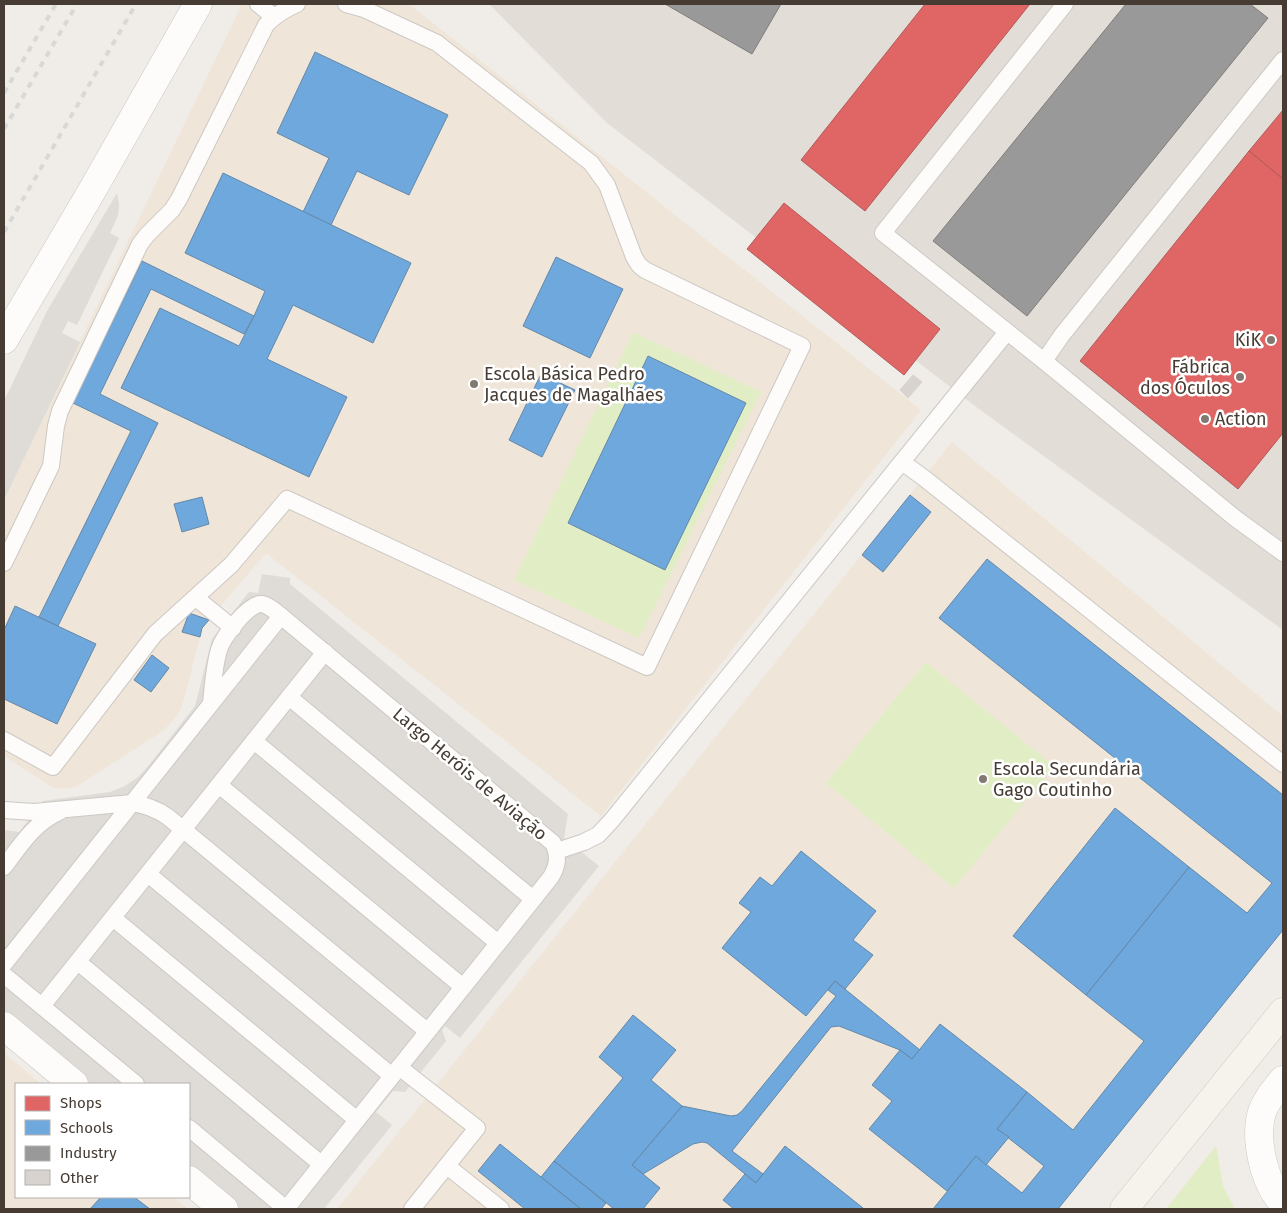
<svg xmlns="http://www.w3.org/2000/svg" width="1287" height="1213" viewBox="0 0 1287 1213" font-family="'Fira Sans',sans-serif">
  <style>
    .industrial { fill: #e3ddd8 }
    .education { fill: #efe5d8 }
    .green { fill: #e1edc4 }
    .parking { fill: #dfdbd7 }
    .shops { fill: #e06666; stroke: #b25957 }
    .schools { fill: #6fa8dc; stroke: #6388a9 }
    .industry { fill: #999; stroke: #807d7a }
    .building { fill: #d8d3ce; stroke: #d8d3cd }
    .lines { fill: none; stroke-linecap: round; stroke-linejoin: round }
    .lane-casing { stroke: #ccc8c3; stroke-width: 18 }
    .street-casing { stroke: #ccc8c3; stroke-width: 29 }
    .secondary-casing { stroke: #d1c9be; stroke-width: 29 }
    .lane { stroke: #fdfcfb; stroke-width: 16 }
    .street { stroke: #fdfcfb; stroke-width: 28 }
    .secondary { stroke: #f6f3ed; stroke-width: 28 }
    .rail { stroke: #d8d8d7; stroke-width: 4; stroke-dasharray: 6 6; stroke-linecap: butt }
    .poi-dot { fill: #827a72; stroke: #fff; stroke-width: 2 }
    .labels { text-anchor: middle; dominant-baseline: central; stroke-width: 5; stroke-linejoin: round; paint-order: stroke }
    .poi-label { font-size: 18px; fill: #463c33; stroke: #fff; text-anchor: start }
    .street-label { font-size: 18px; fill: #463c33; stroke: #fff }
  </style>
  <rect width="100%" height="100%" fill="#f0ece7"/>
  <polygon class="industrial" points="489,4 1283,4 1283,630 975,406 607,123"/>
  <g class="education">
    <polygon points="242,4 409,4 921,410 601,816 266,553 202,628 184,699 179,713 169,725 155,736 77,786 69,788 54,788 4,756 4,500"/>
    <polygon points="952,442 1283,716 1283,930 1058,1209 337,1209"/>
    <polygon points="4,1053 41,1084 16,1084 16,1197 173,1197 188,1209 4,1209"/>
  </g>
  <g class="green">
    <polygon points="633,332 761,392 639,638 514,580"/>
    <polygon points="926,662 1054,766 954,888 826,783"/>
    <polygon points="1216,1146 1223,1186 1235,1209 1166,1209"/>
  </g>
  <g class="parking">
    <polygon points="117,193 119,204 118,216 110,233 119,238 77,325 68,321 62,333 80,342 4,500 4,396 6,397 47,311"/>
    <polygon points="262,574 290,578 290,584 568,814 564,838 599,866 460,1038 445,1026 442,1030 446,1041 405,1092 393,1091 376,1112 392,1125 324,1209 238,1209 189,1169 189,1084 87,1084 4,1016 4,830 19,832 43,801 110,792 125,786 138,777 149,765 195,706 212,639 249,592 258,593"/>
  </g>
  <g class="shops">
    <polygon points="925,4 1030,4 865,211 801,160"/>
    <polygon points="1283,110 1283,179 1249,151"/>
    <polygon points="1249,151 1283,179 1283,433 1238,489 1080,361"/>
    <polygon points="784,203 940,329 904,375 747,249"/>
  </g>
  <g class="schools">
    <polygon points="315,52 448,115 409,195 357,171 331,225 303,212 329,158 277,133"/>
    <polygon points="223,173 411,263 373,343 293,305 267,359 347,397 309,477 121,388 160,308 239,346 254,316 265,291 185,253"/>
    <polygon points="556,257 623,289 590,358 523,326"/>
    <polygon points="142,261 254,316 244,334 151,289 100,394 158,423 58,626 39,617 131,431 73,403"/>
    <polygon points="648,356 746,403 665,570 568,523"/>
    <polygon points="541,374 575,390 542,457 509,440"/>
    <polygon points="910,495 931,512 883,572 862,555"/>
    <polygon points="202,497 209,524 182,532 174,504"/>
    <polygon points="987,559 1283,795 1283,930 1058,1209 933,1209 976,1156 1022,1193 1044,1166 997,1129 1027,1092 1073,1130 1144,1041 1086,995 1189,867 1247,913 1272,883 939,618"/>
    <polygon points="15,606 96,644 57,724 4,699 4,630"/>
    <polygon points="189,613 209,620 202,628 200,637 182,632"/>
    <polygon points="152,655 169,668 151,692 134,680"/>
    <polygon points="1115,808 1189,867 1086,995 1013,936"/>
    <polygon points="801,851 876,911 853,940 873,955 845,989 835,981 806,1016 722,948 751,912 739,903 760,877 772,886"/>
    <polygon points="835,981 920,1050 912,1059 900,1050 839,1026 831,1027 732,1151 763,1174 756,1183 707,1143 702,1142 693,1144 643,1174 632,1165 682,1106 731,1116 737,1115 742,1111 836,996 828,990"/>
    <polygon points="633,1015 676,1050 651,1080 682,1106 632,1165 660,1188 643,1209 614,1209 554,1161 623,1078 599,1057"/>
    <polygon points="940,1024 1027,1092 997,1129 1009,1137 986,1165 976,1156 947,1191 869,1129 892,1101 872,1085 900,1050 912,1059"/>
    <polygon points="500,1144 541,1177 581,1209 525,1209 478,1171"/>
    <polygon points="785,1146 863,1208 862,1209 734,1209 723,1200 745,1174 756,1183"/>
    <polygon points="554,1161 606,1203 601,1209 581,1209 541,1177"/>
    <polygon points="101,1197 134,1197 150,1209 90,1209"/>
  </g>
  <g class="industry">
    <polygon points="665,4 781,4 752,54"/>
    <polygon points="1126,4 1250,4 1268,18 1027,316 933,241"/>
  </g>
  <polygon class="building" points="913,375 922,382 908,398 900,390"/>
  <g class="lines">
    <g class="lane-casing">
      <g id="lane">
        <polyline points="258,4 274,17"/>
        <polyline points="1065,4 883,233 1044,361 1235,518 1283,553"/>
        <polyline points="1044,361 1062,335 1283,60"/>
        <polyline points="902,462 924,478 1283,764"/>
        <path d="M 4,563 L 51,466 L 56,426 L 60,411 L 140,244 L 147,235 L 172,210 L 179,199 L 266,25 C 275,15 285,9 297,4"/>
        <polyline points="196,598 233,628"/>
        <polyline points="289,697 533,899"/>
        <path d="M 211,703 C 213,686 214,666 219,650 C 222,638 249,602 262,604 C 269,605 276,612 281,616"/>
        <polyline points="4,740 53,767 155,634 231,565 287,499 647,667 802,346 645,270 639,265 634,257 607,185 591,163 437,43 364,9 346,4"/>
        <polyline points="254,741 498,943"/>
        <polyline points="219,785 463,987"/>
        <path d="M 4,810 L 34,812 L 132,803 C 146,805 157,809 168,817 L 427,1031"/>
        <polyline points="557,851 584,842 598,835 612,820 1007,332"/>
        <path d="M 4,867 C 20,846 34,823 59,812"/>
        <polyline points="148,874 392,1076"/>
        <polyline points="113,918 357,1120"/>
        <polyline points="78,962 321,1164"/>
        <path d="M 4,964 L 281,616 L 553,843 C 559,856 558,865 551,877 L 286,1209 L 189,1128"/>
        <polyline points="4,975 136,1084"/>
        <polyline points="42,1006 325,652"/>
        <polyline points="399,1067 477,1128 412,1209"/>
        <polyline points="447,1166 501,1209"/>
      </g>
    </g>
    <g class="street-casing">
      <g id="street">
        <polyline points="4,340 93,189 198,4"/>
        <polyline points="4,1026 74,1084"/>
        <path d="M 1283,1080 C 1275,1090 1266,1100 1262,1112 C 1254,1139 1264,1183 1283,1203"/>
        <polyline points="189,1180 224,1209"/>
      </g>
    </g>
    <g class="secondary-casing">
      <polyline id="secondary" points="1124,1209 1283,1012"/>
    </g>
    <use href="#lane" class="lane"/>
    <use href="#street" class="street"/>
    <use href="#secondary" class="secondary"/>
    <g class="rail">
      <polyline points="4,93 56,4"/>
      <polyline points="4,129 77,4"/>
      <polyline points="4,232 136,4"/>
    </g>
  </g>
  <g class="poi-dot">
    <circle cx="1271" cy="340" r="5"/>
    <circle cx="1240" cy="377" r="5"/>
    <circle cx="474" cy="384" r="5"/>
    <circle cx="1205" cy="419" r="5"/>
    <circle cx="983" cy="779" r="5"/>
  </g>
  <g class="labels">
    <g class="poi-label">
      <text x="1261" y="340" text-anchor="end">KiK</text>
      <text x="1230" y="367" text-anchor="end">Fábrica<tspan x="1230" dy="21">dos Óculos</tspan></text>
      <text x="484" y="374">Escola Básica Pedro<tspan x="484" dy="21">Jacques de Magalhães</tspan></text>
      <text x="1215" y="419">Action</text>
      <text x="993" y="769">Escola Secundária<tspan x="993" dy="21">Gago Coutinho</tspan></text>
    </g>
    <g class="street-label">
      <text transform="translate(470 774) rotate(40)">Largo Heróis de Aviação</text>
    </g>
  </g>
  <rect width="1287" height="1213" fill="none" stroke="#463c33" stroke-width="10"/>
  <rect x="15" y="1083" width="175" height="115" fill="#ffffff" stroke="#b5b1ad"/>
  <rect x="25" y="1096" width="25" height="15" fill="#e06666" stroke="#b5b1ad"/>
  <text x="60" y="1108" font-size="15" fill="#463c33">Shops</text>
  <rect x="25" y="1120" width="25" height="15" fill="#6fa8dc" stroke="#b5b1ad"/>
  <text x="60" y="1133" font-size="15" fill="#463c33">Schools</text>
  <rect x="25" y="1146" width="25" height="15" fill="#999999" stroke="#b5b1ad"/>
  <text x="60" y="1158" font-size="15" fill="#463c33">Industry</text>
  <rect x="25" y="1170" width="25" height="15" fill="#d8d3ce" stroke="#b5b1ad"/>
  <text x="60" y="1183" font-size="15" fill="#463c33">Other</text>
</svg>
